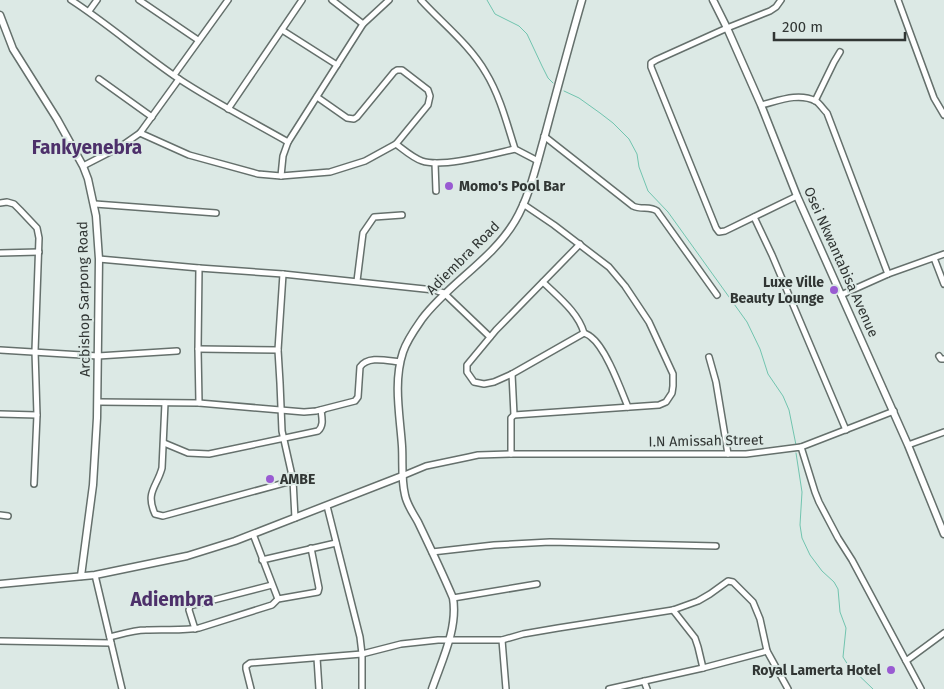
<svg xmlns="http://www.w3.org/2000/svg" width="944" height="689" viewBox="0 0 944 689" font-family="'Fira Sans',sans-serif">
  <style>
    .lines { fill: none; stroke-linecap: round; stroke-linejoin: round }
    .stream { stroke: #71c4af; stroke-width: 1 }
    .minor-casing { stroke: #65706c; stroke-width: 8 }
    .tertiary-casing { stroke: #65706c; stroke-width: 9 }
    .minor { stroke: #fff; stroke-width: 5 }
    .tertiary { stroke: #fff; stroke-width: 6 }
    .poi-dot { fill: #995bd2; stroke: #dce9e5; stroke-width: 2 }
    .labels { text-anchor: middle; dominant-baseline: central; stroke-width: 4; stroke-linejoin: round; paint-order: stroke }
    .poi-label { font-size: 14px; font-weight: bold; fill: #313634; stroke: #dce9e5; text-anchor: start }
    .street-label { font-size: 14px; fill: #313634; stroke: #dce9e5 }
    .district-label { font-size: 19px; font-weight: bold; fill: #4d306a; stroke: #dce9e5 }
  </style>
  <rect width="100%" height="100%" fill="#dce9e5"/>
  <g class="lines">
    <g class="stream">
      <polyline points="487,0 495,14 519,26 527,34 542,66 548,78 553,83"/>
      <polyline points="564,91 579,98 600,113 613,123 629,139 637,154 639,167 648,191 668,212 747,322 760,349 768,374 783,396 789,410 796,445"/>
      <polyline points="796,453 802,492 800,525 802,538 810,555 822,571 834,582 838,589 840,612 846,628 843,657 848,665 873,689"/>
    </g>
    <g class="minor-casing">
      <g id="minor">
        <path d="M 71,0 C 108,24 142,54 179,79 C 214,102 251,121 288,142"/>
        <polyline points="139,0 198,40"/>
        <polyline points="332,0 363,24"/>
        <path d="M 421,0 C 443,24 470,45 486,73 C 500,96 507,124 515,149 L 538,161"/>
        <polyline points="781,0 776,7 770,11 727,28 656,60 651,63 651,67 716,228 719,232 725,231 797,196"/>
        <polyline points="898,0 934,98 944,115"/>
        <polyline points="89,11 97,0"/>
        <polyline points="282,30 337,65"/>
        <polyline points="174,75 228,0"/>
        <polyline points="99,79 152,117"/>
        <polyline points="815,101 834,62 840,52"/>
        <path d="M 761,105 C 778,101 798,92 816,101 C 820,104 823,109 827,113 L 888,274"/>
        <polyline points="228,109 302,0"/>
        <polyline points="140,133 189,155 258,174 281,176 330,172 365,161 396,144 428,105 430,96 428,90 402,70 397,70 394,72 357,117 354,119 347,118 317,97"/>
        <path d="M 544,136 L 633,206 C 641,210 650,206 657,211 L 717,295"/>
        <path d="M 396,144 C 404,150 413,158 422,161 C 442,168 493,154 515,149"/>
        <polyline points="435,163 436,191"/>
        <polyline points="83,166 120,147 140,133 179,79"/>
        <polyline points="281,176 283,156 288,142 363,24 389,0"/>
        <polyline points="0,203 7,202 14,204 20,210 37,228 39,238 35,351 37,415 34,484"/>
        <polyline points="95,204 216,213"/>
        <polyline points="754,217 772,255 846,430"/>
        <polyline points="580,244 496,330 467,365 467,372 474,382 484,384 494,382 512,374 584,333"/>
        <polyline points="0,253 39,252"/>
        <polyline points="934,258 944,284"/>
        <polyline points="99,259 199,268 283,274 434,290 444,293 490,337"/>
        <polyline points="199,268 198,349 199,403"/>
        <polyline points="283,274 278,350 280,383 282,431 293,480 295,518"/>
        <polyline points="357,281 363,233 374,217 402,215"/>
        <path d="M 543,282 C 558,297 578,312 584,333 C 586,334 589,335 591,337 C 606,348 621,390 628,407"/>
        <polyline points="841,295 888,274 944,254"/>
        <polyline points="198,349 278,350"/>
        <polyline points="0,350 98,356 177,351"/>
        <polyline points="939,356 941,359 944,359"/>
        <polyline points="709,357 716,382 728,454"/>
        <path d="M 98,402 L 199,403 L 304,412 L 316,411 L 355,401 L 358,397 L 360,367 C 368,355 388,361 400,362"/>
        <path d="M 165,403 L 162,468 C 157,487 145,492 155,514 L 163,516 L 310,476"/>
        <polyline points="0,414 37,415"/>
        <polyline points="514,415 659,405 666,402 672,393 673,386 673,374 649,322 625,286 609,267 554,225 523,204"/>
        <path d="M 164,443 L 188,453 L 209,454 L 318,431 C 324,426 322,418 321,410 L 323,410"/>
        <polyline points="908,445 944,432"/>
        <polyline points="801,447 894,411"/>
        <polyline points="511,454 511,418 514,415 512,374"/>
        <polyline points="402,476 426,466 469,457 478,455 511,454 746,454 801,447 815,492 819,502 838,538 852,560 921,689"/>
        <polyline points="327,506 360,637 362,654 362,689"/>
        <polyline points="0,515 8,516"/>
        <polyline points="253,534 278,599"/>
        <polyline points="432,552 494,545 550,542 716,546"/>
        <polyline points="262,560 336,543"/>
        <polyline points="95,575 122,689"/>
        <polyline points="453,598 537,584"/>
        <polyline points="673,610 695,638 698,647 703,668"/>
        <polyline points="195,629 189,610 190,606 272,585"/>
        <path d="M 110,637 C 122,634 134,630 146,630 C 164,629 182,631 199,628 L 272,605 L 278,599 L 318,592 L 319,588 L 311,548"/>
        <polyline points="502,640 506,689"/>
        <polyline points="0,641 111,643"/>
        <polyline points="317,658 319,689"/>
        <polyline points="906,661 944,633"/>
        <polyline points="644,681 647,689"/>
        <polyline points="251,689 246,669 246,666 250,663 362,654 401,644 438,640 502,640 523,634 558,628 673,610 698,601 710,594 728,581 733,582 753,602 760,619 767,651 788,689"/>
        <polyline points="609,689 703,668 767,651"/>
      </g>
    </g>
    <g class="tertiary-casing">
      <g id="tertiary">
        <polyline points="713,0 727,28 761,105 797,196 908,445 944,534"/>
        <polyline points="0,15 13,49 57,119 83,166 88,179 96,216 99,259 97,418 93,485 81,576"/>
        <polyline points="0,584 95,575 187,556 235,541 402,476"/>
        <path d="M 432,689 C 442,660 458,628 453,598 C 442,572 430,547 418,522 C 413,513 407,505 405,495 C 401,479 403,462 402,446 C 400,416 393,382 403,352 C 407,340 415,329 422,319 C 449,283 492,260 515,221 C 530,196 537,162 545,135 C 557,90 569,45 582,0"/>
      </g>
    </g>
    <use href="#minor" class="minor"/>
    <use href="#tertiary" class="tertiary"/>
  </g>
  <g class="poi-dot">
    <circle cx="449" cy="186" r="5"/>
    <circle cx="834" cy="290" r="5"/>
    <circle cx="270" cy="479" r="5"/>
    <circle cx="891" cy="670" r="5"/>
  </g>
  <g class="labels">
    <g class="poi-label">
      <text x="459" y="186">Momo's Pool Bar</text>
      <text x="824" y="282" text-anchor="end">Luxe Ville<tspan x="824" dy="16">Beauty Lounge</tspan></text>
      <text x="280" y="479">AMBE</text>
      <text x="881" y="670" text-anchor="end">Royal Lamerta Hotel</text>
    </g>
    <g class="street-label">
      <text transform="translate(463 258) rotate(-45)">Adiembra Road</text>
      <text transform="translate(841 262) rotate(66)">Osei Nkwantabisa Avenue</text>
      <text transform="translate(84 299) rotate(-91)">Arcbishop Sarpong Road</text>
      <text transform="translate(706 441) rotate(-1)">I.N Amissah Street</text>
    </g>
    <g class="district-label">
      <text x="87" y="147">Fankyenebra</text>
      <text x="172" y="599">Adiembra</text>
    </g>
  </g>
  <path d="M774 32v8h131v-8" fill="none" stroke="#313634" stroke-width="2.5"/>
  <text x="782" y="32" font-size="15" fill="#313634" stroke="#dce9e5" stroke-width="4" paint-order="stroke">200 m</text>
</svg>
